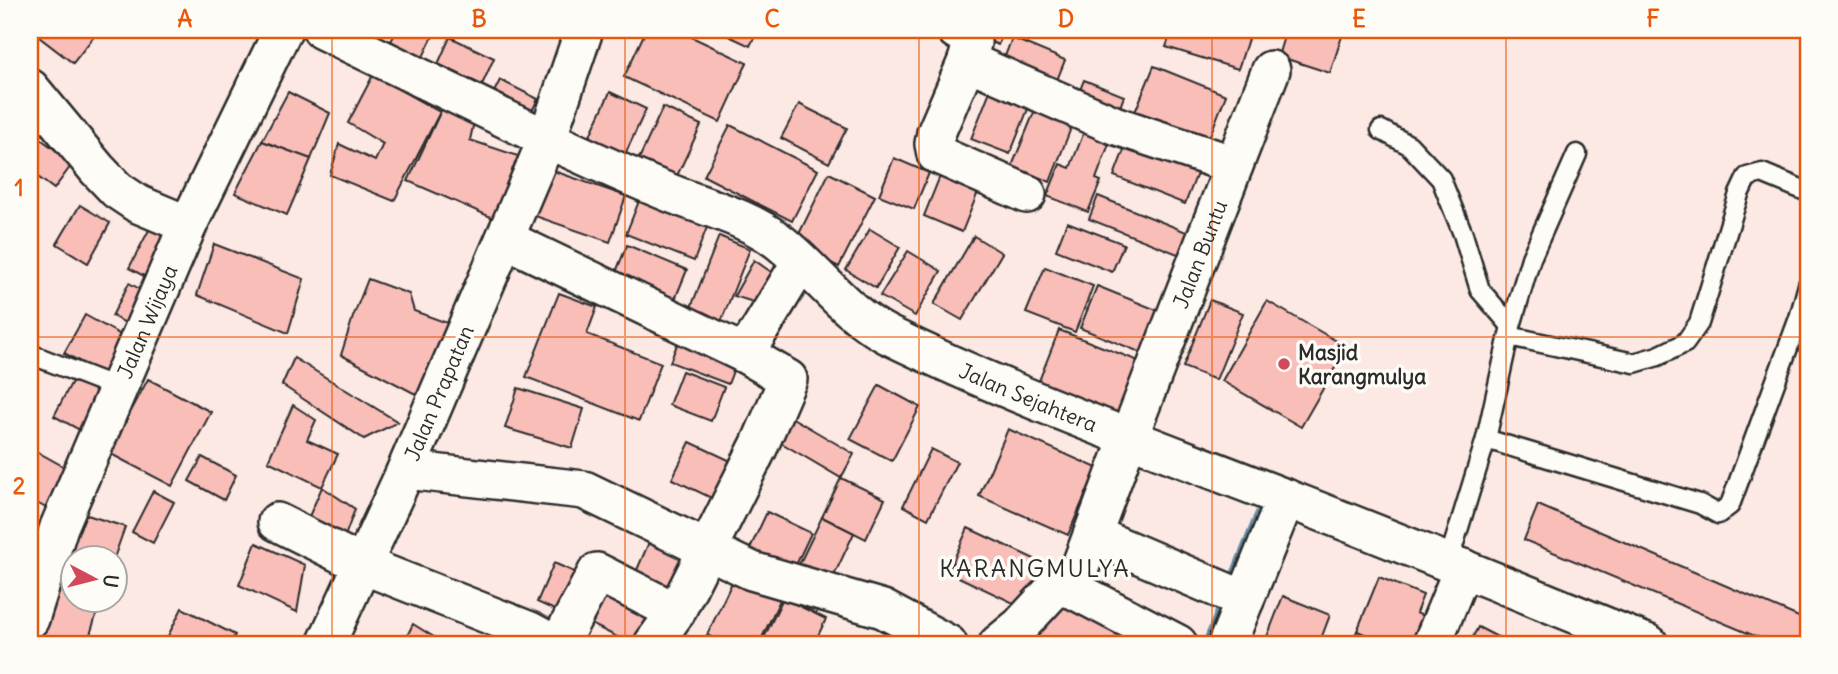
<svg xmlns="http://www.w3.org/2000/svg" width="1838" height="674" viewBox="0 0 1838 674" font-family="Delius,sans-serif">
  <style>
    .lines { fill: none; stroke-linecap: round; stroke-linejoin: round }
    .stream { stroke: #658c9f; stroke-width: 10 }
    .building { fill: #fabeb9; stroke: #2b2b2b; stroke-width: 2 }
    .lane-casing { stroke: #2b2b2b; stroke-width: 23 }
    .street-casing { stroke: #2b2b2b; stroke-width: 42 }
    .lane { stroke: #fdfcf7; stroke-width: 18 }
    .street { stroke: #fdfcf7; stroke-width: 37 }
    .grid { fill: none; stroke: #e8590c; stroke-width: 2; stroke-opacity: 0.55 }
    .poi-dot { fill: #d1495b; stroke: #fdfcf7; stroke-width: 2.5 }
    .labels { text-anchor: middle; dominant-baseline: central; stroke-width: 7; stroke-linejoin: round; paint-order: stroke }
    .street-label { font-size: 21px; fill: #2b2b2b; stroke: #fdfcf7 }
    .poi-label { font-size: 21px; font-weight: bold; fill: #2b2b2b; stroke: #fdfcf7; text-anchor: start }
    .quarter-label { font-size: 24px; letter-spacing: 2px; fill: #2b2b2b; stroke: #fdfcf7 }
    .neatline { fill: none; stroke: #e8590c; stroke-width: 2.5 }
    .grid-label { font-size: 23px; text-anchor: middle; font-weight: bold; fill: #e8590c }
  </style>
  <rect width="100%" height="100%" fill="#fce9e4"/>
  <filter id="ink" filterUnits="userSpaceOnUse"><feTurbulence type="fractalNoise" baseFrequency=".0143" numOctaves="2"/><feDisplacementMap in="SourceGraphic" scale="14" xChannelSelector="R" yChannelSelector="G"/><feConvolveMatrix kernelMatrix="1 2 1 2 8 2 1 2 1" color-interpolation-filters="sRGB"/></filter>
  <g filter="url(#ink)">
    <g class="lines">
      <polyline class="stream" points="1207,644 1260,513"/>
    </g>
    <g class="building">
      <polygon points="45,30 99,30 73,63 39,37"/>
      <polygon points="397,30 436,30 421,61 389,45"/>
      <polygon points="646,30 677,30 747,63 720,122 624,77"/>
      <polygon points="716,30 758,30 750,46"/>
      <polygon points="965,30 1005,30 998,45"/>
      <polygon points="1172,30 1251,30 1238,69 1166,47"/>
      <polygon points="1286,30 1344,30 1330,73 1278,56"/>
      <polygon points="450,37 494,58 482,85 438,64"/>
      <polygon points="1012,38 1065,60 1055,85 1002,64"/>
      <polygon points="1154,66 1226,95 1203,153 1130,124"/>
      <polygon points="373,75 440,112 394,201 330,175 339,144 375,161 383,144 348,123"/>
      <polygon points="995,78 1034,94 1010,154 971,139"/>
      <polygon points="500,80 538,99 526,123 488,104"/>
      <polygon points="1084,80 1124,96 1115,121 1074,105"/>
      <polygon points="288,92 330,113 311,159 262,141"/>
      <polygon points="610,92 646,109 623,159 587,142"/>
      <polygon points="445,102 475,117 470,140 521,157 493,218 408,181"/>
      <polygon points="799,104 847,128 829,163 781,138"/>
      <polygon points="1037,105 1074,120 1050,182 1012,166"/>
      <polygon points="663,107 701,125 676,178 638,161"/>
      <polygon points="730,125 818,170 792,221 704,176"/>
      <polygon points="1084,132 1110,141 1096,179 1101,181 1088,212 1047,196 1060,164 1070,168"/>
      <polygon points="38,137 73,163 54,189 30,171 30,148"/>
      <polygon points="262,141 311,159 287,215 235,193"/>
      <polygon points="1127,142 1198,171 1185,204 1114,176"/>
      <polygon points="894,158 929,173 914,209 879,195"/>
      <polygon points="551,170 626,196 610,242 535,216"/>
      <polygon points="829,173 875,196 839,267 794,244"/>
      <polygon points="940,176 978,192 962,232 924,216"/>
      <polygon points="1098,196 1201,238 1193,260 1089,219"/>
      <polygon points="639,201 707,227 694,261 626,234"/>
      <polygon points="80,205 110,223 88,263 57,244"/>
      <polygon points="1067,222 1124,244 1112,272 1056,250"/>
      <polygon points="150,228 174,241 153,281 129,268"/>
      <polygon points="870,229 900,247 876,288 846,270"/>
      <polygon points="719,236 750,249 721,322 690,310"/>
      <polygon points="974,236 1002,253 962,320 934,304"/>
      <polygon points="214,244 304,279 288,333 197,295"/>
      <polygon points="627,245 687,270 669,314 609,289"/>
      <polygon points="908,251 941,271 915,316 880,296"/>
      <polygon points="754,260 777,276 760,304 734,296"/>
      <polygon points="1045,267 1093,286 1075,332 1026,313"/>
      <polygon points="368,279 409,294 414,311 453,325 429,401 341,355 353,317"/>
      <polygon points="129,283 154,297 137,329 112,316"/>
      <polygon points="1097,286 1174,317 1157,359 1080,328"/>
      <polygon points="559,293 597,307 587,334 661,363 639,421 526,377"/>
      <polygon points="1210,300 1243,313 1216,380 1183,367"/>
      <polygon points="1267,301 1347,347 1301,427 1222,381"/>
      <polygon points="85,315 126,338 106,376 64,353"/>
      <polygon points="687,320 744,342 728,384 670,362"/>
      <polygon points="1059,330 1149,365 1126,422 1037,386"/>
      <polygon points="294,358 398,422 364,439 282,385"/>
      <polygon points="78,370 111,387 87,434 54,416"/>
      <polygon points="682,371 724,387 711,421 669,405"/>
      <polygon points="148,379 211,412 172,486 109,453"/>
      <polygon points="879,385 920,407 892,461 850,439"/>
      <polygon points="518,388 584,409 572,448 505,428"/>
      <polygon points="293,405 316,420 307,440 338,454 322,487 268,461"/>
      <polygon points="779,410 854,454 841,478 766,434"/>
      <polygon points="1008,429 1097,468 1068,535 979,496"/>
      <polygon points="690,442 746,468 728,506 672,479"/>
      <polygon points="931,449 957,462 928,519 903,506"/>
      <polygon points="34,450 75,473 53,512 30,499 30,457"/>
      <polygon points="202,457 236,475 224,500 189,481"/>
      <polygon points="841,478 885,499 866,539 822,517"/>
      <polygon points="322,487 355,509 341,547 307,521"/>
      <polygon points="153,491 174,502 153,543 132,532"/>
      <polygon points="1538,505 1808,621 1808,644 1774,644 1524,540"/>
      <polygon points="767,512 811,533 789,580 745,559"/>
      <polygon points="81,513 125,527 114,558 74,558 74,600 101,600 87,644 40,644"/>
      <polygon points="822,517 854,533 816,614 783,598"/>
      <polygon points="968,528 1058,570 1037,614 948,572"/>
      <polygon points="30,530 47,540 36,560 30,557"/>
      <polygon points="653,533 687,553 669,590 633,579"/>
      <polygon points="256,543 305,565 297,612 239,585"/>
      <polygon points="554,563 590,579 572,618 537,602"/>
      <polygon points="735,576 781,598 759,644 725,644 707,635"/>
      <polygon points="1379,577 1423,595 1416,613 1433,620 1422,644 1387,644 1357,631"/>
      <polygon points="608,585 662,612 646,644 631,644 589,623"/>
      <polygon points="1283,596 1330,615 1319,644 1271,644 1265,642"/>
      <polygon points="783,598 826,619 814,644 761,644"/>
      <polygon points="1050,598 1137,644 1022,644"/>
      <polygon points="182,608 235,635 230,644 164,644"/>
      <polygon points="413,624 445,644 403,644"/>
      <polygon points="1478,627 1511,644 1469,644"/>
      <polygon points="672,629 704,644 665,644"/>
      <polygon points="1357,631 1388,644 1351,644"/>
    </g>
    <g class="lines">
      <g class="lane-casing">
        <g id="lane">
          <polyline points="1381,130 1409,145 1441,179 1463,234 1480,290 1511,326"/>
          <polyline points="1509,336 1634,363 1658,356 1685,343 1699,323 1739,194 1747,177 1762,173 1808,192"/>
          <polyline points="30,354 118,388"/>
          <polyline points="1486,439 1700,504 1718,514 1730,505 1799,318 1808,285"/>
          <polyline points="1448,563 1486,439 1511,326 1531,258 1577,154"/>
        </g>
      </g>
      <g class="street-casing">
        <g id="street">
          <polyline points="322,30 547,139 406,470 326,644"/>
          <path id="s1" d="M 584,30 L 547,139 C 586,157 625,175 665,191 C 703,207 743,215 777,240 C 816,270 843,312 888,335 C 1017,398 1152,446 1285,498 C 1407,545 1528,595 1649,644"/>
          <polyline points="956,30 967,36 972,43 967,61 1114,125 1234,165"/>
          <polyline points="967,61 936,133 934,144 936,154 1027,194"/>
          <polyline points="30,88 97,169 117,190 138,204 188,225"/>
          <polyline points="505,239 745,354"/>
          <polyline points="406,470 584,490 752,571 883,609 948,644"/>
          <polyline points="277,522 363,565 530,631 554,644"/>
          <polyline points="1093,535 1245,600"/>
          <path id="s2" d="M 30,619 L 59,527 L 188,225 L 283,30"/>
          <polyline points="559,644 597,572 676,612"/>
          <polyline points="653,644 676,612 759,446 788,379 745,354 801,262"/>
          <polyline points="998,644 1020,626 1056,587 1072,589"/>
          <path id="s3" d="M 1178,644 L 1072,589 L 1128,439 L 1271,70"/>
          <polyline points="1227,644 1286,498"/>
          <polyline points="1432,644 1463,568"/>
        </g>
      </g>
      <use href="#lane" class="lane"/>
      <use href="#street" class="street"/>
    </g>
  </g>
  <path class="grid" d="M 332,30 L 332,644M 625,30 L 625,644M 919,30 L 919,644M 1212,30 L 1212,644M 1506,30 L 1506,644M 30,337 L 1808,337"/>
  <circle class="poi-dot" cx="1284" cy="364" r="7"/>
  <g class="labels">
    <g class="street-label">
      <text stroke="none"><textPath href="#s3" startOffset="478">Jalan Buntu</textPath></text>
      <text stroke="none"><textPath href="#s2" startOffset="320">Jalan Wijaya</textPath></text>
      <text transform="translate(439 393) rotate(-67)">Jalan Prapatan</text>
      <text stroke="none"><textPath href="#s1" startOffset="667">Jalan Sejahtera</textPath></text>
    </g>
    <g class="poi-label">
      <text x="1298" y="352">Masjid<tspan x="1298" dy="24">Karangmulya</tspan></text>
    </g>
    <g class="quarter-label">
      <text x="1035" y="568">KARANGMULYA</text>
    </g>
  </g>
  <rect width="1838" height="674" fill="none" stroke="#fdfcf7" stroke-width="77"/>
  <g transform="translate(94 579) rotate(97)"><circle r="33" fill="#fdfcf7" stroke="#a9a8a5" stroke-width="2"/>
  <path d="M0-5L12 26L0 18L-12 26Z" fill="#d1495b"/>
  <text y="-10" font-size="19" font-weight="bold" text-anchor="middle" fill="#2b2b2b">U</text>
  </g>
  <rect x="38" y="38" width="1762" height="598" class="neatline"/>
  <g class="grid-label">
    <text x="185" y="27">A</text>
    <text x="479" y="27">B</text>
    <text x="772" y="27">C</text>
    <text x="1066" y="27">D</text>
    <text x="1359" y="27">E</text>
    <text x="1653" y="27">F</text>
    <text x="19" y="196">1</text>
    <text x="19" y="494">2</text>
  </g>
</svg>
